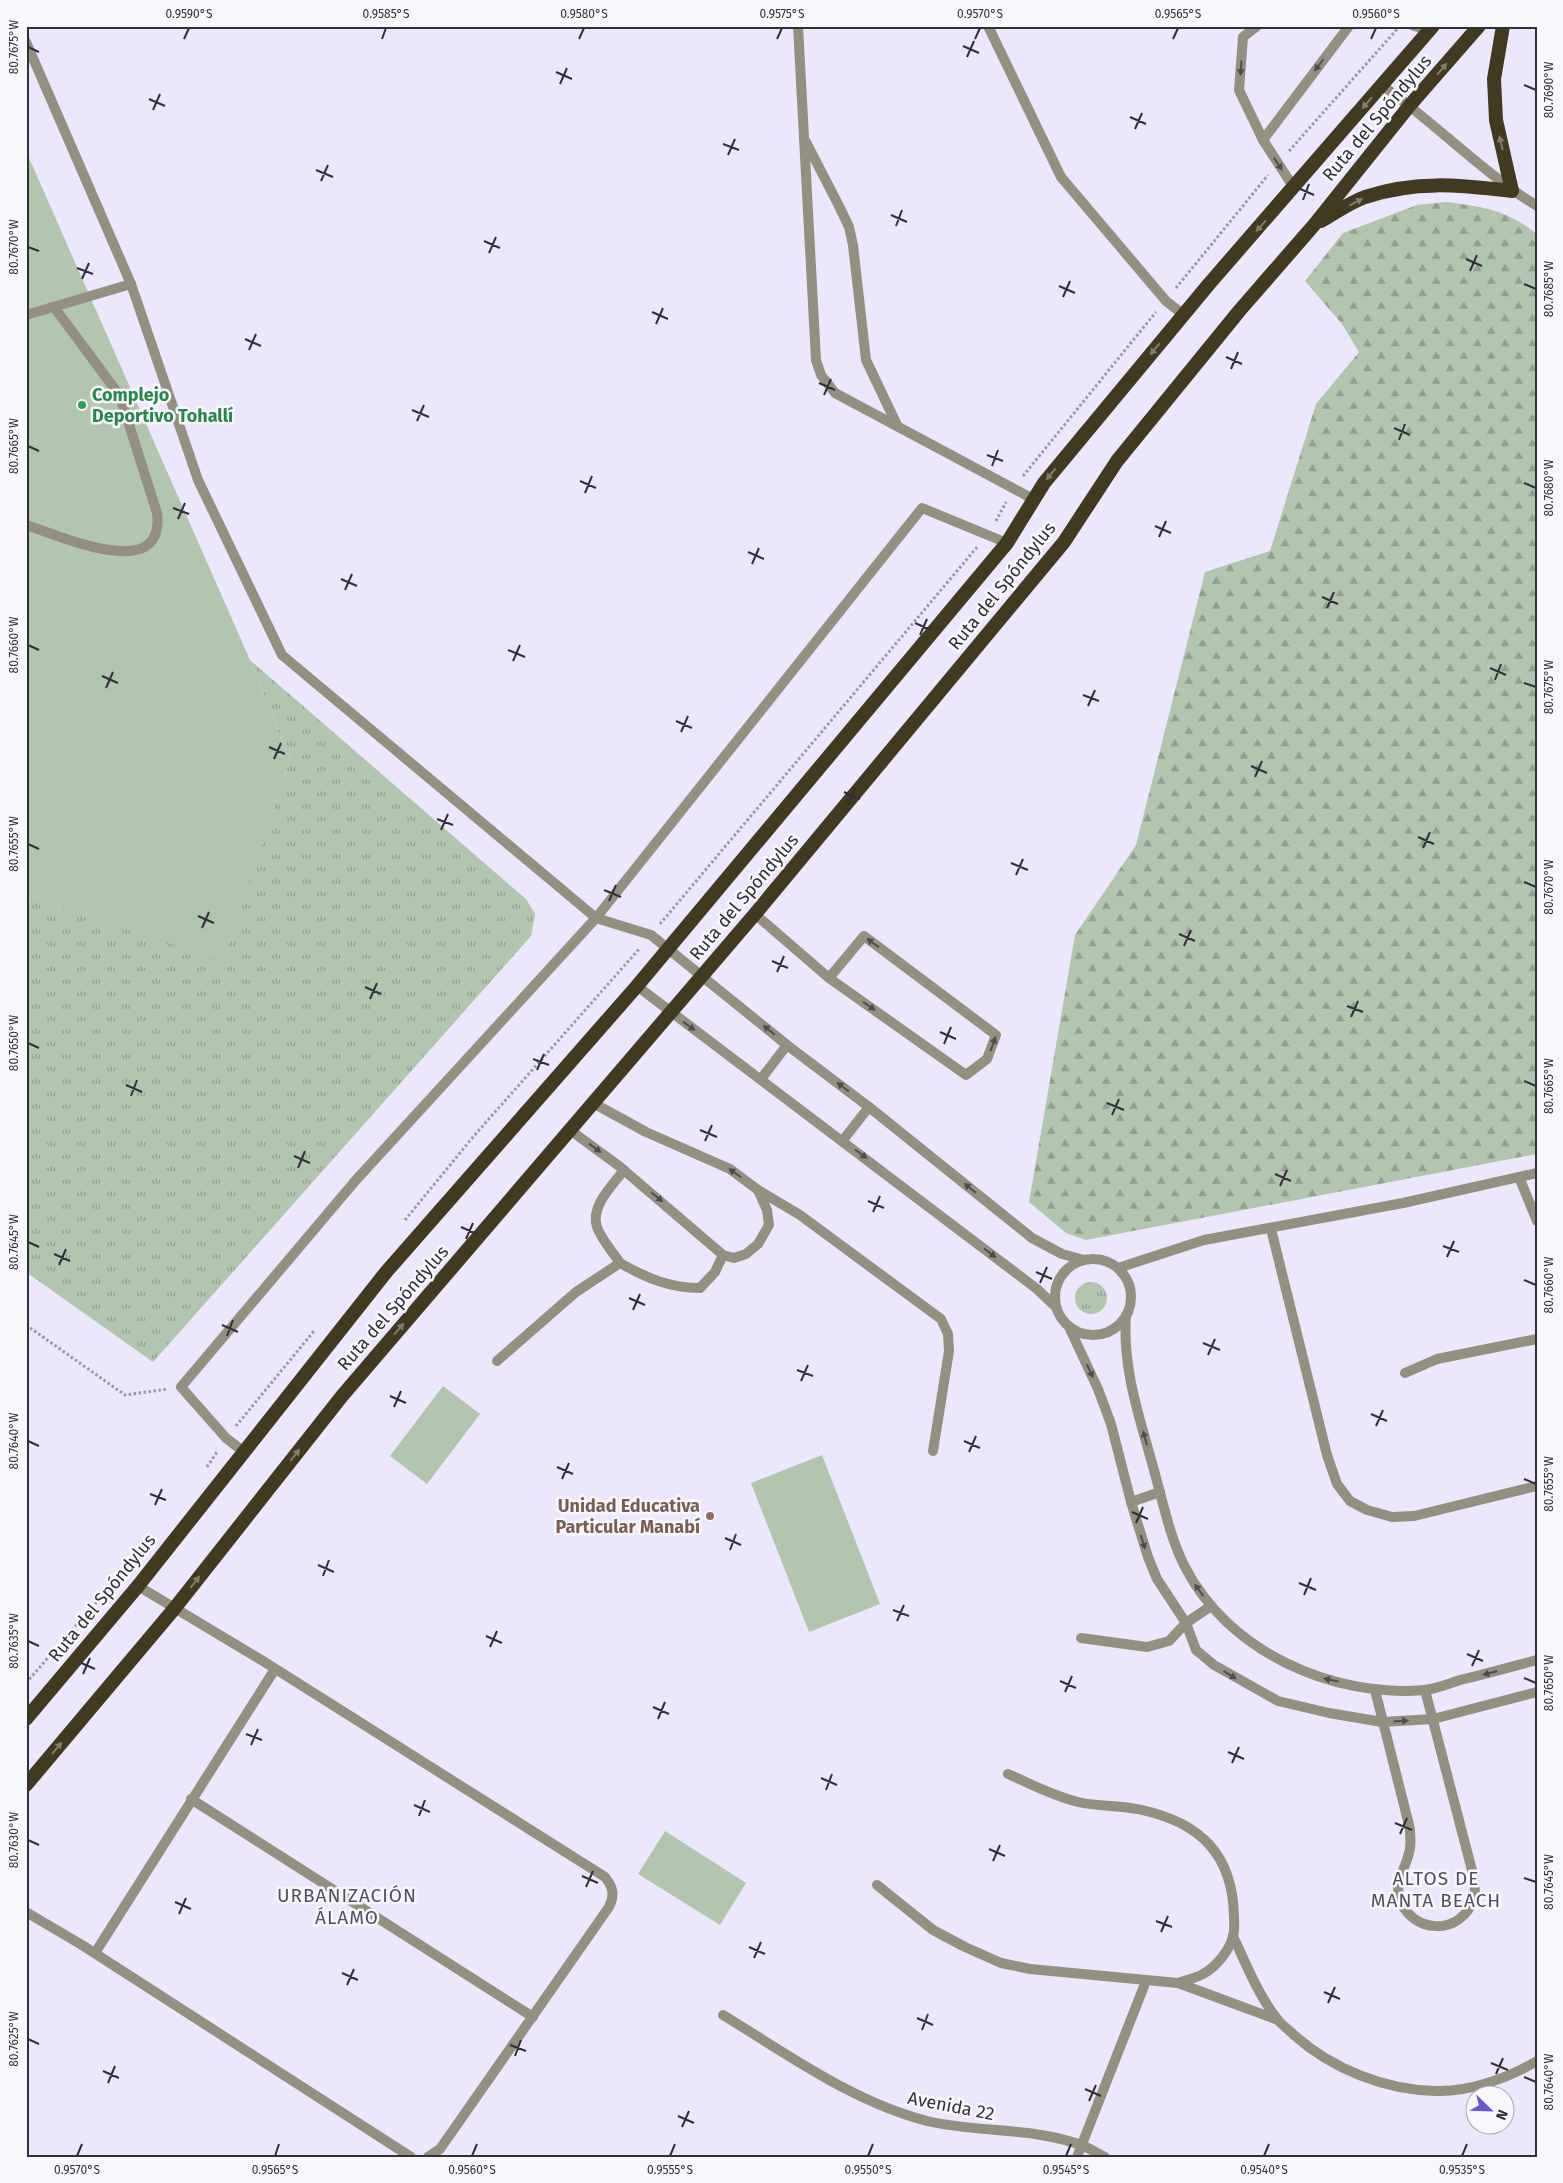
<svg xmlns="http://www.w3.org/2000/svg" width="1563" height="2183" viewBox="0 0 1563 2183" font-family="'Fira Sans',sans-serif">
  <style>
    .grass { fill: url(#grass-tufts) }
    .forest { fill: url(#forest-firs) }
    .pitch { fill: #b2c5af }
    .lines { fill: none; stroke-linecap: round; stroke-linejoin: round }
    .path { stroke: #9a96a6; stroke-width: 3; stroke-dasharray: 2.5 2.5; stroke-linecap: butt }
    .service { stroke: #949081; stroke-width: 10 }
    .minor { stroke: #949081; stroke-width: 10 }
    .trunk { stroke: #423a1e; stroke-width: 14 }
    .oneway { fill: #4f4c4d }
    .oneway2 { fill: #827c6c }
    .ticks { fill: none; stroke: #312f37; stroke-width: 2 }
    .leisure-dot { fill: #2e9e5b; stroke: #f8f7fc; stroke-width: 2 }
    .education-dot { fill: #8d6e63; stroke: #f8f7fc; stroke-width: 2 }
    .labels { text-anchor: middle; dominant-baseline: central; stroke-width: 5; stroke-linejoin: round; paint-order: stroke }
    .street-label { font-size: 18px; fill: #312f37; stroke: #f8f7fc }
    .leisure-label { font-size: 18px; font-weight: bold; fill: #27864d; stroke: #f8f7fc; text-anchor: start }
    .education-label { font-size: 18px; font-weight: bold; fill: #785e54; stroke: #f8f7fc; text-anchor: end }
    .neighbourhood-label { font-size: 19px; letter-spacing: 1px; fill: #534e5f; stroke: #f8f7fc }
    .neatline { fill: none; stroke: #312f37; stroke-width: 2 }
    .ticks-label { font-size: 12px; text-anchor: middle; fill: #312f37 }
  </style>
  <defs>
    <pattern id="grass-tufts" width="24" height="20" patternUnits="userSpaceOnUse" patternTransform="scale(1.25)"><rect width="24" height="20" fill="#b2c5af"/><path d="M3 7l-1-3M5 7V3M7 7l1-3M15 17l-1-3M17 17v-4M19 17l1-3" fill="none" stroke="#91a08f"/></pattern>
    <pattern id="forest-firs" width="22" height="20" patternUnits="userSpaceOnUse" patternTransform="scale(1.25)"><rect width="22" height="20" fill="#b2c5af"/><path d="M5 1l3.5 6h-7zM16 11l3.5 6h-7z" fill="#91a08f"/></pattern>
  </defs>
  <rect width="100%" height="100%" fill="#ede7fd"/>
  <g class="grass">
    <polygon points="250,660 526,899 535,914 531,936 153,1362 26,1272 26,895 223,960 290,759"/>
    <circle cx="1091" cy="1298" r="16"/>
  </g>
  <path class="forest" d="M 1446,202 C 1485,207 1506,210 1537,234 L 1537,1154 L 1086,1240 L 1066,1233 L 1029,1202 L 1075,935 L 1136,845 L 1205,572 L 1270,551 L 1316,404 L 1359,352 L 1342,324 L 1305,281 L 1343,233 L 1417,205 Z"/>
  <g class="pitch">
    <polygon points="26,151 250,660 290,759 223,961 26,895"/>
    <polygon points="443,1386 480,1414 427,1484 390,1456"/>
    <polygon points="822,1455 880,1604 809,1632 751,1483"/>
    <polygon points="665,1831 746,1883 720,1925 638,1874"/>
  </g>
  <g class="lines">
    <g class="path">
      <polyline points="1289,151 1399,27"/>
      <polyline points="1176,288 1268,175"/>
      <polyline points="1023,476 1156,312"/>
      <polyline points="996,521 1006,502"/>
      <polyline points="660,924 978,546"/>
      <polyline points="405,1220 473,1137 640,948"/>
      <polyline points="26,1325 125,1395 168,1389"/>
      <polyline points="236,1426 314,1331"/>
      <polyline points="207,1467 217,1452"/>
      <polyline points="26,1683 128,1566"/>
    </g>
    <g class="service">
      <polyline points="798,26 816,360 821,375 835,393 1035,500"/>
      <polyline points="988,26 1061,177 1166,301 1184,315"/>
      <polyline points="1257,26 1243,37 1239,90 1263,140 1294,188"/>
      <polyline points="1414,26 1430,30"/>
      <path d="M 1383,86 C 1436,124 1482,172 1537,206"/>
      <polyline points="1263,140 1349,26"/>
      <polyline points="806,142 839,206 849,227 853,245 866,360 897,425"/>
      <polyline points="26,315 131,284"/>
      <path d="M 26,525 C 59,535 166,585 157,513 L 120,396 L 54,307"/>
      <polyline points="755,914 829,978 966,1075 987,1059 996,1035 864,936 829,978"/>
      <polyline points="570,1130 619,1166 723,1255 734,1258 746,1254 758,1244 769,1225 767,1210 758,1190 730,1169 646,1132 593,1103"/>
      <polyline points="758,1190 800,1215 941,1319 948,1334 949,1351 933,1451"/>
      <path d="M 620,1263 C 613,1252 601,1239 597,1227 C 590,1206 613,1185 624,1170"/>
      <path d="M 497,1361 L 576,1292 L 620,1263 C 647,1278 669,1288 700,1288 L 715,1272 L 723,1255"/>
      <polyline points="244,1452 226,1438 181,1387 356,1180 596,918 922,508 1007,543"/>
    </g>
    <g class="minor">
      <polyline points="26,42 131,284 198,480 282,655 596,918 651,935 787,1045 869,1107 1032,1238 1062,1254 1084,1260"/>
      <polyline points="637,986 1037,1289 1056,1307"/>
      <polyline points="761,1079 787,1045"/>
      <polyline points="843,1140 869,1107"/>
      <polyline points="1519,1177 1537,1221"/>
      <polyline points="1271,1229 1327,1455 1337,1484 1350,1501 1367,1510 1392,1517 1414,1516 1537,1486"/>
      <circle cx="1093" cy="1297" r="38"/>
      <polyline points="1118,1268 1204,1240 1403,1203 1537,1173"/>
      <path d="M 1126,1315 C 1122,1371 1141,1421 1155,1474 C 1164,1506 1170,1538 1185,1567 C 1228,1651 1332,1698 1424,1690 C 1436,1689 1448,1684 1460,1680 C 1486,1674 1511,1667 1537,1660"/>
      <polyline points="1069,1327 1098,1389 1111,1424 1131,1502 1148,1557 1157,1579 1186,1623 1196,1650 1214,1665 1278,1701 1329,1713 1382,1722 1433,1719 1537,1692"/>
      <polyline points="1405,1373 1437,1359 1537,1339"/>
      <polyline points="1131,1502 1160,1492"/>
      <path d="M 138,1586 L 263,1661 L 605,1877 C 613,1887 615,1895 609,1907 L 440,2149 L 428,2157"/>
      <polyline points="1081,1638 1147,1647 1169,1641 1186,1623 1211,1606"/>
      <path d="M 1375,1690 L 1410,1829 C 1410,1835 1411,1842 1410,1848 C 1408,1865 1395,1879 1399,1896 C 1409,1935 1463,1937 1474,1897 C 1476,1891 1474,1884 1474,1878 L 1425,1690"/>
      <path d="M 1008,1774 C 1031,1784 1053,1796 1078,1802 C 1099,1807 1121,1805 1142,1810 C 1201,1823 1233,1855 1234,1917 C 1234,1922 1235,1930 1233,1936 C 1230,1950 1216,1967 1203,1974 C 1196,1978 1186,1980 1178,1983"/>
      <polyline points="191,1799 533,2017"/>
      <polyline points="877,1885 933,1930 965,1947 1001,1963 1030,1969 1178,1983 1278,2020"/>
      <polyline points="26,1912 82,1945 411,2157"/>
      <path d="M 1233,1936 C 1246,1964 1258,1995 1278,2020 C 1282,2025 1289,2030 1294,2035 C 1332,2069 1385,2090 1436,2091 C 1470,2092 1508,2078 1537,2061"/>
      <polyline points="95,1953 275,1669"/>
      <path d="M 723,2015 C 787,2054 853,2102 927,2121 C 978,2133 1032,2127 1081,2145 C 1089,2148 1097,2153 1105,2157"/>
      <polyline points="1077,2157 1146,1981"/>
    </g>
    <g class="trunk">
      <path d="M 1321,221 C 1335,213 1349,203 1365,197 C 1416,180 1459,185 1512,191 L 1496,120 L 1494,79 L 1503,26"/>
      <polyline points="26,1719 138,1586 387,1271 637,986 1007,543 1044,483 1209,284 1433,26"/>
      <polyline points="26,1785 174,1609 342,1396 755,914 1064,542 1117,461 1240,310 1314,225 1410,105 1479,26"/>
    </g>
  </g>
  <defs><path id="oneway-solid" d="M-6-.8H1V-3.2L6.5 0L1 3.2V.8H-6Z" transform="scale(1.25)"/></defs>
  <g class="oneway">
    <use href="#oneway-solid" transform="translate(1319 65) rotate(127)"/>
    <use href="#oneway-solid" transform="translate(1241 68) rotate(94)"/>
    <use href="#oneway-solid" transform="translate(1278 164) rotate(56)"/>
    <use href="#oneway-solid" transform="translate(873 943) rotate(-143)"/>
    <use href="#oneway-solid" transform="translate(869 1006) rotate(35)"/>
    <use href="#oneway-solid" transform="translate(689 1026) rotate(36)"/>
    <use href="#oneway-solid" transform="translate(769 1030) rotate(-141)"/>
    <use href="#oneway-solid" transform="translate(993 1044) rotate(-70)"/>
    <use href="#oneway-solid" transform="translate(843 1087) rotate(-143)"/>
    <use href="#oneway-solid" transform="translate(595 1148) rotate(36)"/>
    <use href="#oneway-solid" transform="translate(861 1154) rotate(37)"/>
    <use href="#oneway-solid" transform="translate(735 1173) rotate(-145)"/>
    <use href="#oneway-solid" transform="translate(970 1188) rotate(-141)"/>
    <use href="#oneway-solid" transform="translate(657 1197) rotate(40)"/>
    <use href="#oneway-solid" transform="translate(990 1253) rotate(37)"/>
    <use href="#oneway-solid" transform="translate(1090 1371) rotate(65)"/>
    <use href="#oneway-solid" transform="translate(1145 1438) rotate(-106)"/>
    <use href="#oneway-solid" transform="translate(1143 1542) rotate(72)"/>
    <use href="#oneway-solid" transform="translate(1199 1590) rotate(-126)"/>
    <use href="#oneway-solid" transform="translate(1490 1673) rotate(165)"/>
    <use href="#oneway-solid" transform="translate(1230 1675) rotate(31)"/>
    <use href="#oneway-solid" transform="translate(1331 1680) rotate(-168)"/>
    <use href="#oneway-solid" transform="translate(1401 1721) rotate(-3)"/>
  </g>
  <g class="oneway2">
    <use href="#oneway-solid" transform="translate(1442 69) rotate(-49)"/>
    <use href="#oneway-solid" transform="translate(1367 103) rotate(131)"/>
    <use href="#oneway-solid" transform="translate(1501 143) rotate(-103)"/>
    <use href="#oneway-solid" transform="translate(1356 202) rotate(-28)"/>
    <use href="#oneway-solid" transform="translate(1261 226) rotate(132)"/>
    <use href="#oneway-solid" transform="translate(1155 349) rotate(130)"/>
    <use href="#oneway-solid" transform="translate(1051 474) rotate(130)"/>
    <use href="#oneway-solid" transform="translate(399 1329) rotate(-49)"/>
    <use href="#oneway-solid" transform="translate(295 1455) rotate(-52)"/>
    <use href="#oneway-solid" transform="translate(195 1582) rotate(-52)"/>
    <use href="#oneway-solid" transform="translate(57 1748) rotate(-50)"/>
  </g>
  <path class="ticks" d="M 184,39 L 189,28M 382,39 L 386,28M 579,39 L 584,28M 777,39 L 782,28M 975,39 L 980,28M 1173,39 L 1178,28M 1371,39 L 1376,28M 963,46 L 979,53M 28,47 L 39,52M 967,57 L 974,41M 556,72 L 572,79M 560,84 L 567,68M 1524,85 L 1536,90M 149,99 L 165,106M 153,110 L 160,94M 1130,117 L 1146,124M 1135,129 L 1142,113M 723,144 L 739,150M 728,155 L 735,139M 316,170 L 333,177M 321,181 L 328,165M 1298,188 L 1314,195M 1303,200 L 1309,184M 891,215 L 907,222M 896,226 L 902,210M 484,241 L 500,248M 28,247 L 39,251M 489,253 L 496,237M 1466,259 L 1482,266M 77,268 L 93,274M 1470,271 L 1477,255M 82,279 L 89,263M 1524,284 L 1536,289M 1059,286 L 1075,293M 1063,297 L 1070,281M 652,312 L 668,319M 656,324 L 663,308M 245,339 L 261,346M 249,350 L 256,334M 1226,357 L 1242,364M 1231,369 L 1238,352M 819,383 L 835,390M 824,395 L 831,379M 412,410 L 429,417M 417,421 L 424,405M 1394,428 L 1410,435M 1399,440 L 1405,424M 28,446 L 39,451M 987,455 L 1003,461M 992,466 L 998,450M 580,481 L 596,488M 1524,483 L 1536,488M 585,493 L 592,476M 173,508 L 189,514M 178,519 L 185,503M 1155,526 L 1171,533M 1159,537 L 1166,521M 748,552 L 764,559M 752,564 L 759,548M 341,579 L 357,586M 345,590 L 352,574M 1322,597 L 1338,604M 1327,608 L 1334,592M 915,623 L 931,630M 920,635 L 927,619M 28,645 L 39,650M 508,650 L 525,657M 513,661 L 520,645M 1490,668 L 1506,675M 102,676 L 118,683M 1495,680 L 1501,664M 1524,683 L 1536,687M 106,688 L 113,672M 1083,695 L 1099,701M 1088,706 L 1095,690M 676,721 L 692,728M 681,732 L 688,716M 269,747 L 285,754M 274,759 L 281,743M 1251,766 L 1267,773M 1255,777 L 1262,761M 844,792 L 860,799M 848,804 L 855,788M 437,819 L 453,825M 441,830 L 448,814M 1418,837 L 1434,844M 28,844 L 39,849M 1423,848 L 1430,832M 1011,863 L 1028,870M 1016,875 L 1023,859M 1524,882 L 1536,887M 604,890 L 621,897M 609,901 L 616,885M 198,916 L 214,923M 202,928 L 209,912M 1179,934 L 1195,941M 1184,946 L 1191,930M 772,961 L 788,968M 777,972 L 784,956M 365,987 L 381,994M 370,999 L 377,983M 1347,1006 L 1363,1012M 1351,1017 L 1358,1001M 940,1032 L 956,1039M 28,1043 L 39,1048M 944,1044 L 951,1027M 533,1059 L 549,1065M 537,1070 L 544,1054M 1524,1081 L 1536,1086M 126,1085 L 142,1092M 131,1096 L 137,1080M 1107,1103 L 1124,1110M 1112,1115 L 1119,1099M 700,1130 L 717,1137M 705,1141 L 712,1125M 294,1156 L 310,1163M 298,1168 L 305,1151M 1275,1174 L 1291,1181M 1280,1186 L 1287,1170M 868,1201 L 884,1208M 873,1212 L 880,1196M 461,1227 L 477,1234M 466,1239 L 473,1223M 28,1242 L 39,1247M 1443,1246 L 1459,1252M 54,1254 L 70,1261M 1447,1257 L 1454,1241M 59,1265 L 66,1249M 1036,1272 L 1052,1279M 1524,1280 L 1536,1285M 1040,1283 L 1047,1267M 629,1298 L 645,1305M 633,1310 L 640,1294M 222,1325 L 238,1332M 227,1336 L 233,1320M 1203,1343 L 1220,1350M 1208,1355 L 1215,1339M 797,1370 L 813,1376M 801,1381 L 808,1365M 390,1396 L 406,1403M 394,1407 L 401,1391M 1371,1414 L 1387,1421M 1376,1426 L 1383,1410M 28,1441 L 39,1446M 964,1441 L 980,1448M 969,1452 L 976,1436M 557,1467 L 573,1474M 562,1479 L 569,1463M 1524,1479 L 1536,1484M 150,1494 L 166,1500M 155,1505 L 162,1489M 1132,1512 L 1148,1519M 1136,1523 L 1143,1507M 725,1538 L 741,1545M 730,1550 L 736,1534M 318,1565 L 334,1572M 323,1576 L 329,1560M 1299,1583 L 1316,1590M 1304,1595 L 1311,1578M 893,1610 L 909,1616M 897,1621 L 904,1605M 486,1636 L 502,1643M 28,1641 L 39,1646M 490,1647 L 497,1631M 1467,1654 L 1483,1661M 79,1662 L 95,1669M 1472,1666 L 1479,1650M 83,1674 L 90,1658M 1524,1678 L 1536,1683M 1060,1681 L 1076,1688M 1065,1692 L 1072,1676M 653,1707 L 669,1714M 658,1719 L 665,1702M 246,1734 L 262,1740M 251,1745 L 258,1729M 1228,1752 L 1244,1759M 1232,1763 L 1239,1747M 821,1778 L 837,1785M 826,1790 L 832,1774M 414,1805 L 430,1812M 419,1816 L 425,1800M 1395,1823 L 1412,1830M 1400,1834 L 1407,1818M 28,1840 L 39,1845M 989,1849 L 1005,1856M 993,1861 L 1000,1845M 582,1876 L 598,1883M 1524,1878 L 1536,1882M 586,1887 L 593,1871M 175,1902 L 191,1909M 179,1914 L 186,1898M 1156,1921 L 1172,1927M 1161,1932 L 1168,1916M 749,1947 L 765,1954M 754,1958 L 761,1942M 342,1973 L 358,1980M 347,1985 L 354,1969M 1324,1992 L 1340,1999M 1328,2003 L 1335,1987M 917,2018 L 933,2025M 922,2030 L 928,2014M 28,2039 L 39,2044M 510,2045 L 526,2051M 515,2056 L 521,2040M 1491,2063 L 1508,2070M 103,2071 L 119,2078M 1496,2074 L 1503,2058M 1524,2077 L 1536,2082M 108,2083 L 115,2066M 1085,2089 L 1101,2096M 1089,2101 L 1096,2085M 678,2116 L 694,2123M 682,2127 L 689,2111M 77,2156 L 82,2144M 275,2156 L 279,2144M 472,2156 L 477,2144M 670,2156 L 675,2144M 868,2156 L 873,2144M 1066,2156 L 1071,2144M 1264,2156 L 1269,2144M 1462,2156 L 1467,2144"/>
  <circle class="leisure-dot" cx="82" cy="405" r="5"/>
  <circle class="education-dot" cx="710" cy="1516" r="5"/>
  <g class="labels">
    <g class="street-label">
      <text transform="translate(1377 118) rotate(-50)">Ruta del Spóndylus</text>
      <text transform="translate(1002 586) rotate(-51)">Ruta del Spóndylus</text>
      <text transform="translate(744 897) rotate(-50)">Ruta del Spóndylus</text>
      <text transform="translate(393 1308) rotate(-49)">Ruta del Spóndylus</text>
      <text transform="translate(102 1598) rotate(-51)">Ruta del Spóndylus</text>
      <text transform="translate(951 2106) rotate(11)">Avenida 22</text>
    </g>
    <g class="leisure-label">
      <text x="92" y="395">Complejo<tspan x="92" dy="21">Deportivo Tohallí</tspan></text>
    </g>
    <g class="education-label">
      <text x="700" y="1506">Unidad Educativa<tspan x="700" dy="21">Particular Manabí</tspan></text>
    </g>
    <g class="neighbourhood-label">
      <text x="1436" y="1878">ALTOS DE<tspan x="1436" dy="22">MANTA BEACH</tspan></text>
      <text x="347" y="1895">URBANIZACIÓN<tspan x="347" dy="22">ÁLAMO</tspan></text>
    </g>
  </g>
  <rect width="1563" height="2183" fill="none" stroke="#f8f7fc" stroke-width="55"/>
  <g transform="translate(1490 2110) rotate(113)"><circle r="24" fill="#f8f7fc" stroke="#a8a7ad"/>
  <path d="M0-4L9 19L0 12L-9 19Z" fill="#6757d0"/>
  <text y="-8" font-size="14" font-weight="bold" text-anchor="middle" fill="#312f37">N</text>
  </g>
  <rect x="28" y="28" width="1508" height="2128" class="neatline"/>
  <g class="ticks-label">
    <text x="189" y="18">0.9590°S</text>
    <text x="386" y="18">0.9585°S</text>
    <text x="584" y="18">0.9580°S</text>
    <text x="782" y="18">0.9575°S</text>
    <text x="980" y="18">0.9570°S</text>
    <text x="1178" y="18">0.9565°S</text>
    <text x="1376" y="18">0.9560°S</text>
    <text transform="translate(14 47) rotate(-90)" y="4">80.7675°W</text>
    <text transform="translate(1549 90) rotate(-90)" y="4">80.7690°W</text>
    <text transform="translate(14 247) rotate(-90)" y="4">80.7670°W</text>
    <text transform="translate(1549 289) rotate(-90)" y="4">80.7685°W</text>
    <text transform="translate(14 446) rotate(-90)" y="4">80.7665°W</text>
    <text transform="translate(1549 488) rotate(-90)" y="4">80.7680°W</text>
    <text transform="translate(14 645) rotate(-90)" y="4">80.7660°W</text>
    <text transform="translate(1549 687) rotate(-90)" y="4">80.7675°W</text>
    <text transform="translate(14 844) rotate(-90)" y="4">80.7655°W</text>
    <text transform="translate(1549 887) rotate(-90)" y="4">80.7670°W</text>
    <text transform="translate(14 1043) rotate(-90)" y="4">80.7650°W</text>
    <text transform="translate(1549 1086) rotate(-90)" y="4">80.7665°W</text>
    <text transform="translate(14 1242) rotate(-90)" y="4">80.7645°W</text>
    <text transform="translate(1549 1285) rotate(-90)" y="4">80.7660°W</text>
    <text transform="translate(14 1441) rotate(-90)" y="4">80.7640°W</text>
    <text transform="translate(1549 1484) rotate(-90)" y="4">80.7655°W</text>
    <text transform="translate(14 1641) rotate(-90)" y="4">80.7635°W</text>
    <text transform="translate(1549 1683) rotate(-90)" y="4">80.7650°W</text>
    <text transform="translate(14 1840) rotate(-90)" y="4">80.7630°W</text>
    <text transform="translate(1549 1882) rotate(-90)" y="4">80.7645°W</text>
    <text transform="translate(14 2039) rotate(-90)" y="4">80.7625°W</text>
    <text transform="translate(1549 2082) rotate(-90)" y="4">80.7640°W</text>
    <text x="77" y="2174">0.9570°S</text>
    <text x="275" y="2174">0.9565°S</text>
    <text x="472" y="2174">0.9560°S</text>
    <text x="670" y="2174">0.9555°S</text>
    <text x="868" y="2174">0.9550°S</text>
    <text x="1066" y="2174">0.9545°S</text>
    <text x="1264" y="2174">0.9540°S</text>
    <text x="1462" y="2174">0.9535°S</text>
  </g>
</svg>
